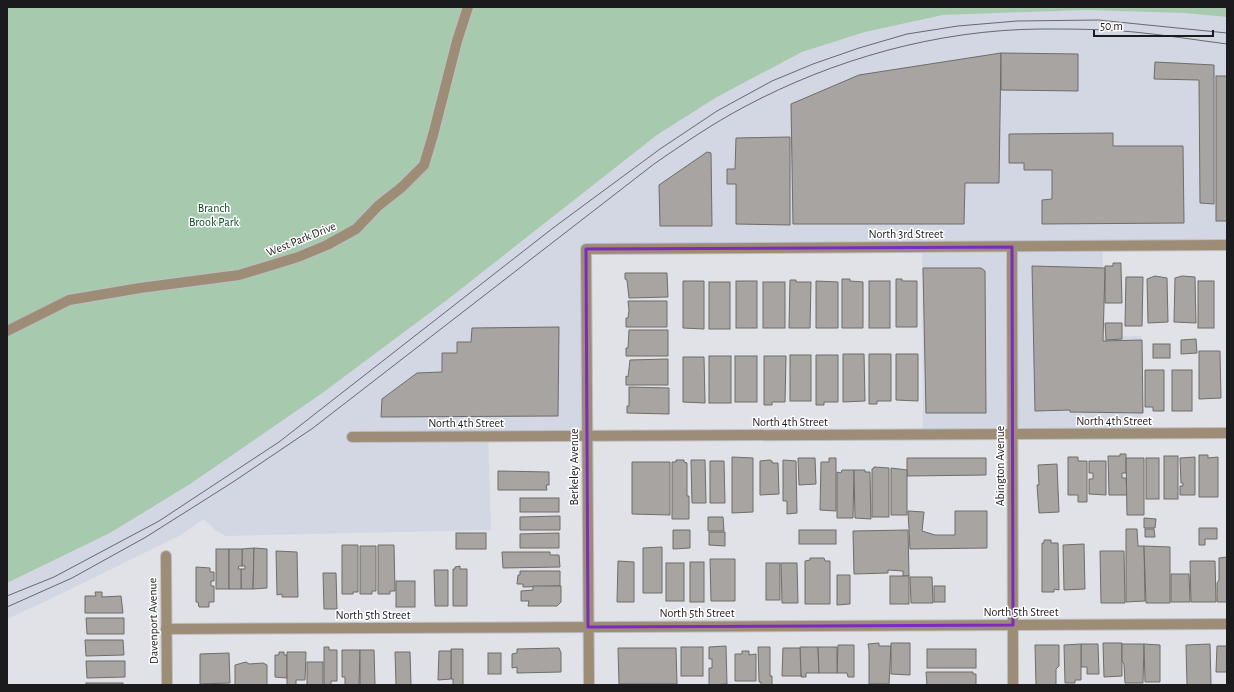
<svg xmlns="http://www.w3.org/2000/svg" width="1234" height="692" viewBox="0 0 1234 692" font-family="'Alegreya Sans',sans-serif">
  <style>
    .built { fill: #d2d7e3 }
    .green { fill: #a7caaf }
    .building { fill: #a7a4a1; stroke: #6f6c69 }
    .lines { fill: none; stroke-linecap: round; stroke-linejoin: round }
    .minor-casing { stroke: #bdbec3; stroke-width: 12 }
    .minor { stroke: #9d8d77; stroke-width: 10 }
    .tram { stroke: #67686b; stroke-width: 1 }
    .marked { fill: none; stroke: #7b2cbf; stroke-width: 3; stroke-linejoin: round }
    .labels { text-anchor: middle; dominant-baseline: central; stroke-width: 3; stroke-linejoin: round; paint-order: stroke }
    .park-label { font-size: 12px; fill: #074822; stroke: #fff }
    .street-label { font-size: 12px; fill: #1b1b1d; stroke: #fff }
  </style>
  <rect width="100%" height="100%" fill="#e0e2e7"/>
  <polygon class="built" points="1085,10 1184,13 1227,17 1227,241 1103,241 1103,337 1141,336 1142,431 923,432 922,249 589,250 592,433 488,433 491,530 226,536 215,530 204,519 179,536 44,602 7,619 7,583 110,533 447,300 657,135 717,97 802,52 865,32 943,15"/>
  <polygon class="green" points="7,7 1227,7 1227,17 1184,13 1085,10 943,15 865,32 802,52 717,97 657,135 447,300 321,394 190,484 110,533 7,583"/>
  <g class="building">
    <polygon points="1001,53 999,183 965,183 964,224 793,224 791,104 859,75"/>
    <polygon points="1001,53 1078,54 1078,91 1001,90"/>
    <polygon points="1155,62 1214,65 1214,204 1200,203 1199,80 1154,79"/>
    <rect x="1216" y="76" width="11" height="145"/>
    <polygon points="1113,133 1113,146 1183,146 1184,223 1042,224 1042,200 1052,199 1052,170 1024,170 1024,163 1009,163 1009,134"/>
    <polygon points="790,137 790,225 736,224 736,184 727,184 727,169 735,169 736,138"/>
    <polygon points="707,152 711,153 712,226 660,226 659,185"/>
    <polygon points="1113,263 1121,263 1121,267 1122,303 1105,303 1105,266 1113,266"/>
    <polygon points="1032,266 1105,268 1103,341 1142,340 1143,413 1070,412 1070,410 1035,411"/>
    <polygon points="923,268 981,268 985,271 986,413 926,413"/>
    <polygon points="625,273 667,273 668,297 629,298 627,280 625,279"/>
    <polygon points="1155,276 1167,278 1168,322 1148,323 1147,279"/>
    <polygon points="1182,276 1195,277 1196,323 1174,322 1175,278"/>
    <polygon points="1126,277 1143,277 1142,326 1125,326"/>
    <polygon points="842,279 850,279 850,281 863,282 863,328 842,328"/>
    <polygon points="896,279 902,279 902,281 917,281 917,327 896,327"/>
    <polygon points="790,280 796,280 796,282 811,282 810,328 789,328"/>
    <polygon points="683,281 704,281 704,329 683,328"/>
    <rect x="736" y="281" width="21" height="47"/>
    <polygon points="816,281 838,282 838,328 816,328"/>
    <rect x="869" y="281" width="21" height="47"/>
    <rect x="1198" y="281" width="16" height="47"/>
    <rect x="709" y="282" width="21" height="47"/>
    <rect x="763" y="282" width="22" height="46"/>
    <polygon points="628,301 667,301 667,327 626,327 626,318 628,318 629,310"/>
    <polygon points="1105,323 1122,323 1122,339 1106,340"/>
    <polygon points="559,327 558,416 381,417 382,399 417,373 442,372 442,353 457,353 457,342 471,342 472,328"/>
    <polygon points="629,330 668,330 668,356 626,356 626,348 628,348"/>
    <polygon points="1196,339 1197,353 1181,354 1181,340"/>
    <rect x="1153" y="344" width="17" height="14"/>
    <polygon points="1199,351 1220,351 1221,398 1199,399"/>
    <polygon points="843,354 864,354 865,401 843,402"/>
    <polygon points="869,354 891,354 891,401 877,401 877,404 869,404"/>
    <polygon points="896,354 918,354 918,401 896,400"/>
    <rect x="790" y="355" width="21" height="46"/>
    <polygon points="816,355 838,355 838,402 824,402 824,405 816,405"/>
    <rect x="709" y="356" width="22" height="47"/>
    <rect x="735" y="356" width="22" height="46"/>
    <polygon points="764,356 786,356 785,402 772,402 772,405 764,405"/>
    <polygon points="683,357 704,357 705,403 683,402"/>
    <polygon points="668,359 668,385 626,385 626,376 628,377 630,360"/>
    <polygon points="1145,370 1164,370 1164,411 1153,411 1153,407 1145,407"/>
    <rect x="1172" y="370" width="20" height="41"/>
    <polygon points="629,387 669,388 669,414 627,413 627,406 629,406"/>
    <polygon points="1120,454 1126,454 1126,473 1122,473 1122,478 1126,478 1127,495 1109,495 1108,456 1120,456"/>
    <polygon points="1199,455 1208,455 1208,458 1218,457 1218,497 1199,497"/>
    <rect x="1164" y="456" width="14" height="43"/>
    <polygon points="732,457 753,458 753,512 732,513"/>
    <polygon points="1068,457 1078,457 1078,461 1087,461 1087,502 1078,502 1078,495 1068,495"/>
    <polygon points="1195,457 1195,495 1180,495 1180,486 1183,486 1183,483 1181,483 1180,458"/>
    <polygon points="798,458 815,458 816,484 799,485"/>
    <polygon points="829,458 836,458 836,511 820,510 821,462 829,462"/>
    <polygon points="907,458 986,458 986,475 907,476"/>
    <polygon points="1126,458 1144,458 1144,515 1127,515"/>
    <rect x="1146" y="458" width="13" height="41"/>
    <polygon points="676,460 684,460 684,462 687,463 687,496 689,496 689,519 672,519 672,462 676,462"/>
    <polygon points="691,460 705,460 706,503 692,503"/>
    <polygon points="770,460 772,461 772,463 778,463 779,494 760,495 760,461"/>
    <polygon points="783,460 796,461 797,513 787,514 787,501 783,501"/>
    <polygon points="710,461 724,461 725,503 710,503"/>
    <polygon points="1089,461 1106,461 1106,495 1089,494 1089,479 1093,479 1093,473 1089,473"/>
    <polygon points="632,462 670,462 670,515 632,514"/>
    <polygon points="1057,464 1059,512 1039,513 1037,485 1039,485 1038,465"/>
    <polygon points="874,467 889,468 889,517 872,517 872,469 873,469"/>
    <polygon points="891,468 907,470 907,515 891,515"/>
    <polygon points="842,470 854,470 853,518 837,518 837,472 841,473"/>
    <polygon points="854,470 865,470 865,472 870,472 871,519 855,518"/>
    <polygon points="498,471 549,472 549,485 546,485 547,490 498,490"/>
    <rect x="520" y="498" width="39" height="14"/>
    <polygon points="908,511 924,512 922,531 935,535 955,535 955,511 987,511 987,548 910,549"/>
    <polygon points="560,516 560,530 520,530 520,517"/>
    <polygon points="708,517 723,517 724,531 708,531"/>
    <polygon points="1144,518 1156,519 1155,528 1144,528"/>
    <polygon points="1199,528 1217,528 1217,539 1205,539 1205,545 1199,545"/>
    <polygon points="1126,529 1137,529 1138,546 1144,546 1145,601 1126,602"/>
    <polygon points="1145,529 1154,529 1155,537 1145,537"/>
    <polygon points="673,530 690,530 690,548 673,549"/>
    <rect x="799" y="530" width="37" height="14"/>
    <polygon points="908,530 909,576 903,576 903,571 888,570 888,573 854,574 853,531"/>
    <polygon points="709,532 725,532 725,546 709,545"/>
    <rect x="456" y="533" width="30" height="16"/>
    <polygon points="559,533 559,548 520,548 520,534"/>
    <polygon points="1044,540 1051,540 1051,543 1058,543 1059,590 1054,589 1054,592 1042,592 1042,543 1044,543"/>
    <polygon points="1084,544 1085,589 1064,590 1063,545"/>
    <polygon points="342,545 358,545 358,592 353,592 353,594 342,594"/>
    <polygon points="378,545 394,545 395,591 390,591 390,594 378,594"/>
    <polygon points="360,546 376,546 376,591 372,591 372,594 360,594"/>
    <polygon points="1144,546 1170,547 1170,603 1146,603"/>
    <polygon points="662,547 662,593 643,593 643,548"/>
    <polygon points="254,548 253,589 241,589 241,569 245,569 245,566 242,566 242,549"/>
    <polygon points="254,548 267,549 267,588 253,589"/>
    <rect x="216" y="549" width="13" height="40"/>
    <polygon points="229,549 242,549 242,566 239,566 238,569 241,569 241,589 229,589"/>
    <polygon points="276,551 297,552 298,597 282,597 282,594 277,595"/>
    <polygon points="1100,551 1124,551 1125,603 1101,603"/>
    <polygon points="502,552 550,552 550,555 559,555 560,567 503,568"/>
    <polygon points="1227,557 1227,602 1217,602 1217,583 1219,580 1219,558"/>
    <polygon points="810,558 824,558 825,561 830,561 830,604 805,604 805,561 810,560"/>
    <polygon points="710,559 735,559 735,601 711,601"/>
    <polygon points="618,561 634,562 634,602 617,602"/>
    <polygon points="1190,561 1215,561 1216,602 1191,602"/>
    <rect x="690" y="562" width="14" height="40"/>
    <rect x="666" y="563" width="18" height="38"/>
    <rect x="766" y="563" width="14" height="37"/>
    <polygon points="781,563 797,563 798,603 782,603"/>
    <polygon points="460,566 460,569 467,569 467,606 453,606 453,569 455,569 455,567"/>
    <polygon points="196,567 210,568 210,572 214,572 214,581 211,581 211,586 214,586 214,602 209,602 209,607 199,607 198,602 196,602"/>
    <polygon points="434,570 448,570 448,606 435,606"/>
    <polygon points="520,571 560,571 560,586 523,587 523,584 517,584 518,575 520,575"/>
    <polygon points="323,573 336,573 337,609 324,609"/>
    <polygon points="1171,574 1189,574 1190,602 1171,602"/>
    <polygon points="837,575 850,575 850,604 837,605"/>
    <rect x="890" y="576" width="19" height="28"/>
    <polygon points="910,577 932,577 933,603 911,603"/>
    <rect x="396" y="581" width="19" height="26"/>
    <polygon points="533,586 561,586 561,602 557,606 528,606 529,601 521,601 521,591 533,590"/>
    <rect x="934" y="586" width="11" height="16"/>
    <polygon points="95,592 102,592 102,597 121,596 123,613 85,613 85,596 96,596"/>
    <polygon points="86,618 124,618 124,634 87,634"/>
    <polygon points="85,640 123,640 124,655 86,656"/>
    <polygon points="879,643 879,646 891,646 889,684 869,684 869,650 868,644"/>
    <polygon points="891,643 910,643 910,675 891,674"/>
    <polygon points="1103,643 1122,643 1122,676 1104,677"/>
    <polygon points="1081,644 1098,644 1099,674 1087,674 1087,667 1081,667"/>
    <polygon points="1081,644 1081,680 1075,680 1075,683 1065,683 1064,645"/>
    <polygon points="1122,644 1144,644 1143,683 1125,683 1124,664 1122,661"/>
    <polygon points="1144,644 1160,645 1160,682 1145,682"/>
    <polygon points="1210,644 1211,685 1187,685 1186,645"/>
    <polygon points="838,645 854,645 854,677 848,677 847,673 837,673"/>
    <polygon points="1035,645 1059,645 1059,666 1056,669 1056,685 1036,685"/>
    <polygon points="726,646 727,684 709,685 709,668 712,668 712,659 709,659 709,647"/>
    <polygon points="1217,646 1227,646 1227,672 1216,672"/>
    <polygon points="324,647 329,647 329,650 337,650 337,681 331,681 331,685 324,685"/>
    <rect x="681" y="647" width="22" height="29"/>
    <polygon points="758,647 770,647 770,676 772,676 772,685 761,685 761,682 759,682"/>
    <polygon points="800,647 818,647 819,673 806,673 806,677 801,677"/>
    <polygon points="818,647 837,647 837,673 819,673"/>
    <polygon points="559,648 561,653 561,672 517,673 517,667 512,668 512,654 517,653 517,649"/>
    <polygon points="618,648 676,648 677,684 619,684"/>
    <polygon points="783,648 800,648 801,676 782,676"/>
    <polygon points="451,649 463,649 463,685 453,685 453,679 451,679"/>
    <rect x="927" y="649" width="49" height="19"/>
    <polygon points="342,650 360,650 359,685 345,685 345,677 342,677"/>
    <polygon points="360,650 374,650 375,685 360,685"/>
    <polygon points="439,651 451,651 451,679 438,680"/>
    <polygon points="742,651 749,651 749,655 756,654 756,681 735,681 735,654 742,654"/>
    <polygon points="279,652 284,652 284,655 287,655 287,678 275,677 275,655 279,655"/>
    <polygon points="287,652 306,652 305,680 296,680 296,685 287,685"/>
    <polygon points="395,652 410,652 411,685 396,685"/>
    <polygon points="229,653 230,683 200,684 200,654"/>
    <rect x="488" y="653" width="13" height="21"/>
    <polygon points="86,661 125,661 125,677 87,678"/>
    <polygon points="246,662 249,664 263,663 267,665 267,685 235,685 235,665"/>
    <rect x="307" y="662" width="16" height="23"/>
    <polygon points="926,672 973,672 973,674 976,674 976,685 927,685"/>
    <rect x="86" y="683" width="37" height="2"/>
  </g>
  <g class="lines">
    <g class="minor-casing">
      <g id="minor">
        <polyline points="1012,247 1013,685"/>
        <polyline points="7,331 69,300 140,288 239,275 298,257 327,245 356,229 378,206 402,187 424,165 433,135 457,41 468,7"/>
        <polyline points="352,437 1227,433"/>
        <polyline points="166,556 167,685"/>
        <polyline points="166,629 1227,624"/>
        <polyline points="589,685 586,249 1227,245"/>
      </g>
    </g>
    <use href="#minor" class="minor"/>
    <g class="tram">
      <polyline points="7,596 54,577 159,521 279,442 553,228 660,149 717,111 772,81 813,64 859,48 907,34 958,26 1017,21 1098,20 1227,33"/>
      <path d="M 7,607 L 72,578 L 146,537 L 233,482 L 313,428 L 654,164 C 683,144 712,124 744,107 C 834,59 937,30 1040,29 C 1071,29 1103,29 1134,32 C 1165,35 1196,40 1227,44"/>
    </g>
  </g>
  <path class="marked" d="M 1012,247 L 1013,625 L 588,627 L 586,249 Z"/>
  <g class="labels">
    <g class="park-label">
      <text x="214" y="208">Branch<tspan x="214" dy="14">Brook Park</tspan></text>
    </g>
    <g class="street-label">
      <text x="906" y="234">North 3rd Street</text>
      <text transform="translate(301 239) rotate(-22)">West Park Drive</text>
      <text x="1114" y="421">North 4th Street</text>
      <text x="790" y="422">North 4th Street</text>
      <text x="466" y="423">North 4th Street</text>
      <text transform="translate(1000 466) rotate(-90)">Abington Avenue</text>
      <text transform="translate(574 467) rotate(-90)">Berkeley Avenue</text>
      <text x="1021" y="612">North 5th Street</text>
      <text x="697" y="613">North 5th Street</text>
      <text x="373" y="615">North 5th Street</text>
      <text transform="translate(153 621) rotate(-91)">Davenport Avenue</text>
    </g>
  </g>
  <rect width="1234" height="692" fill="none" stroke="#1b1b1d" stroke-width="16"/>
  <path d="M1094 30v6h119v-6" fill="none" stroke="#1b1b1d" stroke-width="2"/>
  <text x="1100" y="30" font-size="12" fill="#1b1b1d" stroke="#ffffff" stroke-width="3" paint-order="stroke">50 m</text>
</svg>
